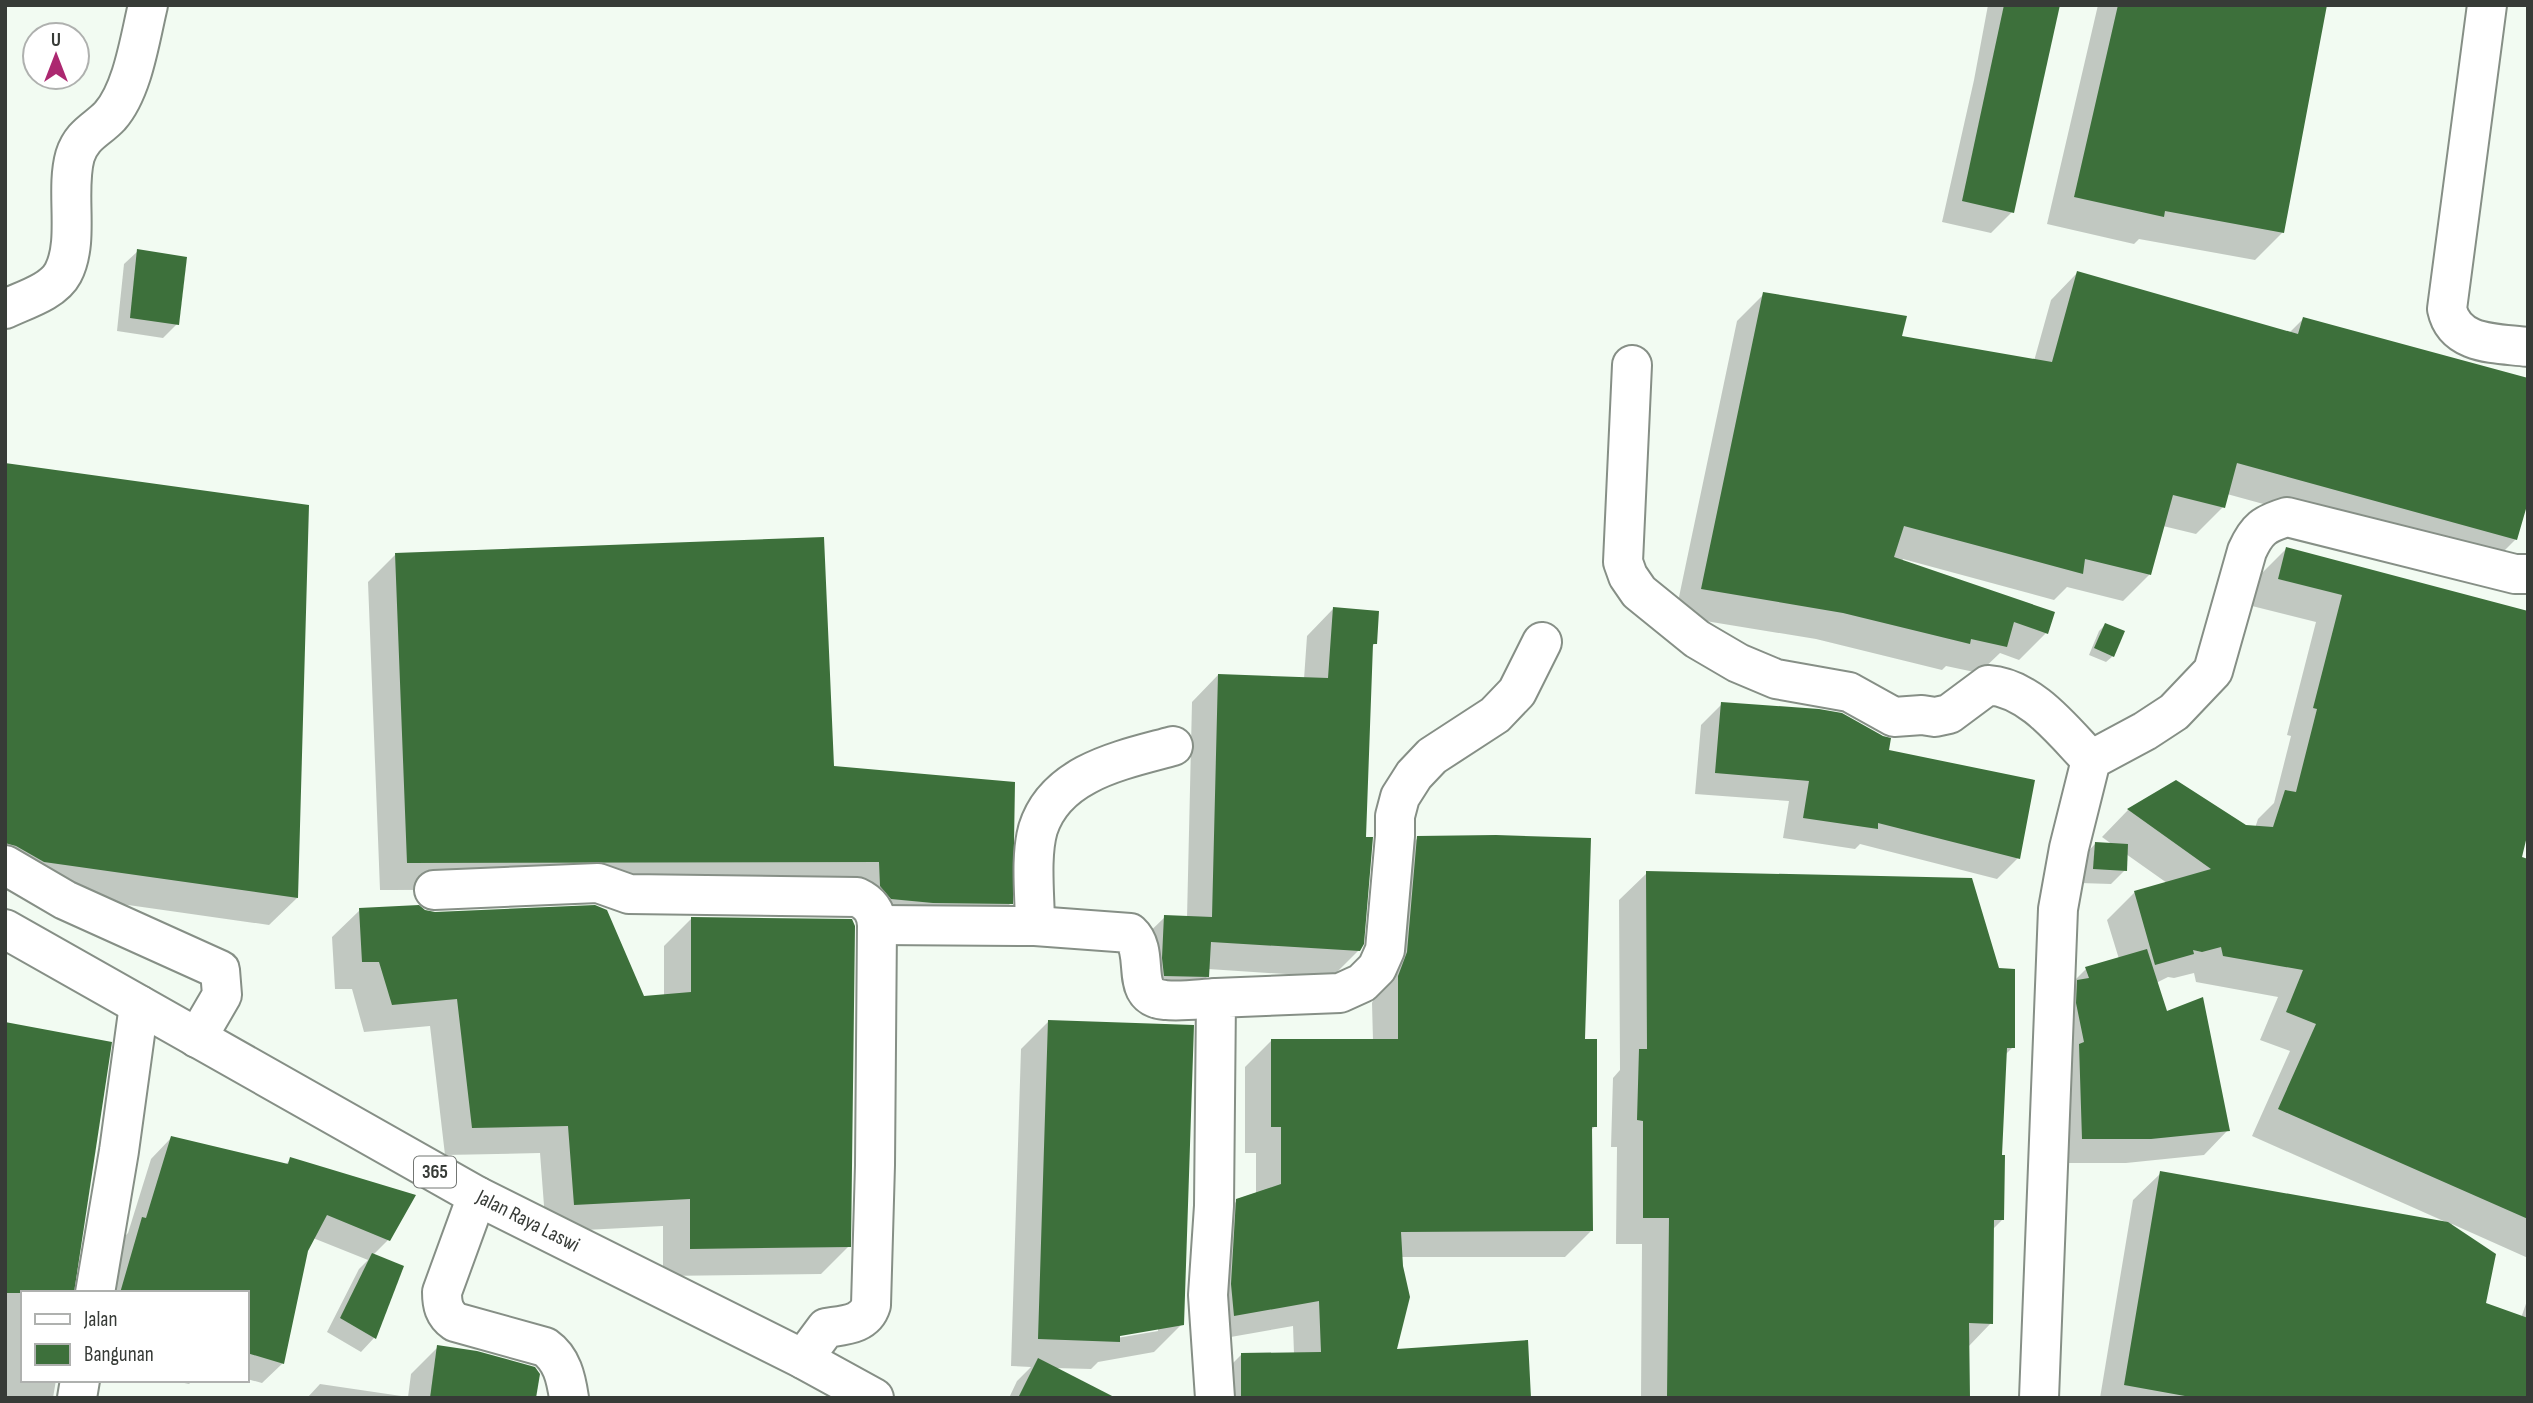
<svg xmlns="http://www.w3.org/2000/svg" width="2533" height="1403" viewBox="0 0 2533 1403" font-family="'Sofia Sans Condensed',sans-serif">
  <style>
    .shadow { fill: #0003; fill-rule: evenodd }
    .building { fill: #3d703b }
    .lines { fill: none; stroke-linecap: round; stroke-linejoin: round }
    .minor-casing { stroke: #868f86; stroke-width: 42 }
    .major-casing { stroke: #868f86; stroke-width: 42 }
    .minor { stroke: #fff; stroke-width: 38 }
    .major { stroke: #fff; stroke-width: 38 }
    .labels { text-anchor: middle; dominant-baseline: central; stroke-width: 7; stroke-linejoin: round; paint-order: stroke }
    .shield { fill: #fff; stroke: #737673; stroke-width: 2 }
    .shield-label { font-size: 19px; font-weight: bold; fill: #373b37 }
    .street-label { font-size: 21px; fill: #373b37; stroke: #fff }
  </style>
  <rect width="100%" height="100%" fill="#f2fbf2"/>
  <g class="shadow">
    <polygon points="1988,5 2059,5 2012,212 1991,233 1942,222 1974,80"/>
    <polygon points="2098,5 2325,5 2283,232 2255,260 2139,239 2134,244 2047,224"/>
    <polygon points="138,251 177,324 163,338 117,331 124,264"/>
    <polygon points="2077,273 2288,334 2303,319 2516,539 2489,566 2227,494 2223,507 2196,534 2163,526 2149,575 2123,601 2067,587 2054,600 1903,559 1902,562 2046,633 2019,660 2000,653 1979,673 1946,666 1942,670 1816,639 1675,616 1737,321 1764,294 1900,337 2034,361 2051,300"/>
    <polygon points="5,465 297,898 269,925 16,889 5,883"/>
    <polygon points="2286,549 2528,612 2519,858 2528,860 2528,1258 2452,1224 2451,1226 2484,1305 2521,1318 2528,1298 2528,1398 2100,1398 2133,1200 2161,1173 2448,1223 2252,1136 2290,1051 2260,1040 2278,997 2196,982 2194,973 2174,978 2168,977 2156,983 2166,1013 2228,1130 2204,1155 2126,1163 2058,1163 2062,993 2086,969 2119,959 2107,920 2135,892 2167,883 2126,854 2125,870 2111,884 2080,883 2082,858 2095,844 2113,845 2102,837 2128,810 2176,782 2246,827 2255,828 2258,819 2274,803 2291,736 2287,735 2316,622 2252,606 2259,576"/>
    <polygon points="395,555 832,768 1011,903 983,931 904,931 852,889 380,890 368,582"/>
    <polygon points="1333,609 1375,643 1372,647 1359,950 1332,977 1208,969 1208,976 1181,1002 1138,1002 1138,943 1165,917 1187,918 1192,702 1218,675 1304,679 1307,636"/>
    <polygon points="2105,625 2113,656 2106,662 2089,655 2099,631"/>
    <polygon points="1722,704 1887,752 2018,858 1997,879 1860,844 1855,849 1783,838 1789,801 1695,794 1701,725"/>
    <polygon points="1418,838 1583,1041 1595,1126 1590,1131 1591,1231 1565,1257 1401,1257 1395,1350 1530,1398 1216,1398 1215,1381 1241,1355 1294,1354 1293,1326 1208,1341 1210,1227 1237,1201 1256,1194 1256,1153 1245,1153 1245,1067 1271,1041 1373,1041 1372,1003 1381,980 1391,864"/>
    <polygon points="1647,873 2013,1047 2005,1055 2000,1157 2002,1220 1992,1230 1991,1323 1968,1347 1968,1398 1641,1398 1642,1244 1616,1244 1617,1147 1611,1147 1613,1078 1620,1070 1619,900"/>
    <polygon points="360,910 424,911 643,998 664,996 664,946 692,918 849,1246 821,1274 663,1276 663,1226 546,1232 540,1153 445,1155 430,1026 364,1032 352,989 335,989 332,937"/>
    <path d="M 1049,1021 L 1182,1324 L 1154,1352 L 1098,1362 L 1091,1369 L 1054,1368 L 1112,1398 L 1009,1398 L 1017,1381 L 1031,1367 L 1011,1366 L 1021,1049 ZM 1158,1327 L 1158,1331 L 1111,1339 L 1111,1336 Z"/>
    <polygon points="5,1024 23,1293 23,1380 56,1380 53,1398 5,1398"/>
    <polygon points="171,1138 285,1165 291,1159 388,1240 373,1255 374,1338 361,1352 327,1332 359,1269 368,1260 313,1238 306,1251 283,1363 262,1383 247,1379 247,1293 106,1293 122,1239 128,1233 151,1159"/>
    <polygon points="438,1347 534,1398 307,1398 320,1384 408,1397 411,1374"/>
    <polygon points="170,1380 193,1380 189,1384"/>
  </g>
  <g class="building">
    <polygon points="2004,5 2060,5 2014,213 1962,201"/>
    <polygon points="2118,5 2327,5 2284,233 2165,211 2164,217 2074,197"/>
    <polygon points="137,249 187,257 179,325 130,318"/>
    <polygon points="2077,271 2298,334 2303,317 2528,378 2528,502 2517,540 2237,463 2225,508 2173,495 2151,575 2085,559 2083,574 1904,526 1894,557 2055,612 2048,634 2014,622 2007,647 1971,639 1970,644 1843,613 1701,589 1763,292 1907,316 1902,336 2052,362"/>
    <polygon points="5,463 309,505 298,898 44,862 16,846 5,843"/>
    <polygon points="824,537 834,766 1015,782 1013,904 933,903 891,899 880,886 879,862 407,863 395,553"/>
    <polygon points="2286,547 2528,611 2528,832 2522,857 2528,859 2528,1219 2278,1109 2316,1024 2286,1012 2303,970 2223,956 2221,947 2202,952 2193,950 2194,954 2155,965 2134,891 2211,869 2127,809 2176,780 2246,825 2273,827 2285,790 2296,792 2317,709 2313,708 2342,595 2278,579"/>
    <polygon points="1333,607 1379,611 1377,644 1373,644 1366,837 1373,837 1364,944 1360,951 1211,942 1209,977 1164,976 1162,958 1164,915 1212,917 1218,674 1328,678"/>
    <polygon points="2105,623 2125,631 2114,657 2094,648"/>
    <polygon points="1721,702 1819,709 1842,713 1883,736 1891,738 1889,750 2035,780 2020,859 1878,823 1878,829 1803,818 1809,781 1715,773"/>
    <polygon points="1496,835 1591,838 1585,1039 1597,1039 1597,1127 1592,1127 1593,1231 1401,1232 1403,1266 1410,1297 1397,1349 1528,1340 1531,1398 1241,1398 1241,1353 1321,1352 1319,1301 1234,1316 1231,1284 1236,1199 1281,1184 1281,1127 1271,1127 1271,1039 1398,1039 1398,976 1407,952 1417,836"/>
    <polygon points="2095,842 2128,844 2127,871 2093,869"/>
    <polygon points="1646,871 1972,878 1999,968 2015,969 2015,1048 2007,1048 2002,1155 2005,1155 2004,1220 1994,1220 1993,1324 1969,1323 1970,1398 1667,1398 1669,1218 1643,1218 1643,1121 1637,1120 1639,1049 1647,1049"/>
    <polygon points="419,905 425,910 435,912 595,905 607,910 644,996 691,992 691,917 852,919 855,926 851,1247 690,1249 690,1199 574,1205 568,1126 472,1128 457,999 392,1005 379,962 362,962 359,908"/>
    <polygon points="2147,949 2167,1011 2203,997 2230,1131 2151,1139 2082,1139 2079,1044 2084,1042 2076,1003 2077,980 2089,978 2085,967"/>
    <polygon points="1048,1020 1194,1025 1184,1325 1120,1336 1120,1342 1038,1339"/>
    <polygon points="5,1022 112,1042 74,1293 5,1293"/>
    <polygon points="171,1136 288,1164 290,1157 416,1195 390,1241 327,1215 308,1251 284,1364 247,1353 247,1293 120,1293 142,1217 146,1218"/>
    <polygon points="2160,1171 2448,1222 2496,1254 2486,1303 2528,1318 2528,1398 2196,1398 2124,1385"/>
    <polygon points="372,1253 404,1266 376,1339 340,1318"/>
    <polygon points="437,1345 477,1351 535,1367 540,1374 536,1398 430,1398"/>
    <polygon points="1038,1358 1116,1398 1018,1398"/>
  </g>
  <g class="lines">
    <g class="minor-casing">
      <g id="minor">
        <path d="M 2487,5 L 2447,309 C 2455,346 2497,343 2528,347"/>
        <path d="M 5,309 C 24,300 53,292 63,273 C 80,241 65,191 75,156 C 82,134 97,130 110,116 C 133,90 140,38 148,5"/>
        <path d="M 1632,365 L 1623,562 L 1628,576 L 1639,592 L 1697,639 L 1738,663 L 1776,679 L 1849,692 L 1894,717 L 1922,715 L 1935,717 L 1949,714 L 1988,685 C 2031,688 2063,731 2091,760"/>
        <polyline points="5,865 65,900 220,970 222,995 197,1038"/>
        <path d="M 434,890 L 598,883 L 629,894 L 857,897 C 870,903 876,911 877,925 L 875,1165 L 871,1305 C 865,1325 844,1325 826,1328 L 803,1359"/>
        <path d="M 877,925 L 1035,926 C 1035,897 1030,857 1038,829 C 1056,772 1122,760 1173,746"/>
        <path d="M 1035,926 L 1130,933 C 1152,953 1127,997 1165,1000 C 1181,1002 1199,999 1216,998"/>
        <path d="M 477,1196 L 442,1292 C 442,1305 444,1314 455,1322 L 545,1347 C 562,1359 566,1378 569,1398"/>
        <polyline points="95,1293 119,1151 139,1005"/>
        <polyline points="77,1398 80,1380"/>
        <polyline points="1215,1398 1208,1295 1214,1206 1216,998 1340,993 1362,983 1377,968 1385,950 1395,836 1395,816 1400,797 1414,775 1432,756 1495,715 1517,692 1542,642"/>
        <path d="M 2039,1398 L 2058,909 L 2069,848 L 2091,760 L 2145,731 L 2174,712 L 2213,671 L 2247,551 C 2257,529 2264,524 2287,517 L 2515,574 L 2528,574"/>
      </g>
    </g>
    <g class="major-casing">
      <polyline id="major" points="5,929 477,1196 803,1359 874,1398"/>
    </g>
    <use href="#minor" class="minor"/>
    <use href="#major" class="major"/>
  </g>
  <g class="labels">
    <rect class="shield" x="414" y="1156.5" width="42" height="31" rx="5"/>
    <g class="shield-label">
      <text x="435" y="1172">365</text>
    </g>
    <g class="street-label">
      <text transform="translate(528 1221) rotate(27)">Jalan Raya Laswi</text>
    </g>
  </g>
  <rect width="2533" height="1403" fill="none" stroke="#373b37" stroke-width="14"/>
  <rect x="21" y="1291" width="228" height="91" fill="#ffffff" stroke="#afb1af" stroke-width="2"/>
  <rect x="35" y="1314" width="35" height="10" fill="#ffffff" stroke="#afb1af" stroke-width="2"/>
  <text x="84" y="1326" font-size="21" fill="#373b37">Jalan</text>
  <rect x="35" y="1344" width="35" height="21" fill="#3d703b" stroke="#afb1af" stroke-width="2"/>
  <text x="84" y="1361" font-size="21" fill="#373b37">Bangunan</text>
  <g transform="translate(56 56)"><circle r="33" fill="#ffffff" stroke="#afb1af" stroke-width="2"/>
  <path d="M0-5L12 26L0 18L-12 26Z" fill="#ac2870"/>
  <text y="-10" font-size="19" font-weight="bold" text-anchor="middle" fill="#373b37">U</text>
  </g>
</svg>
